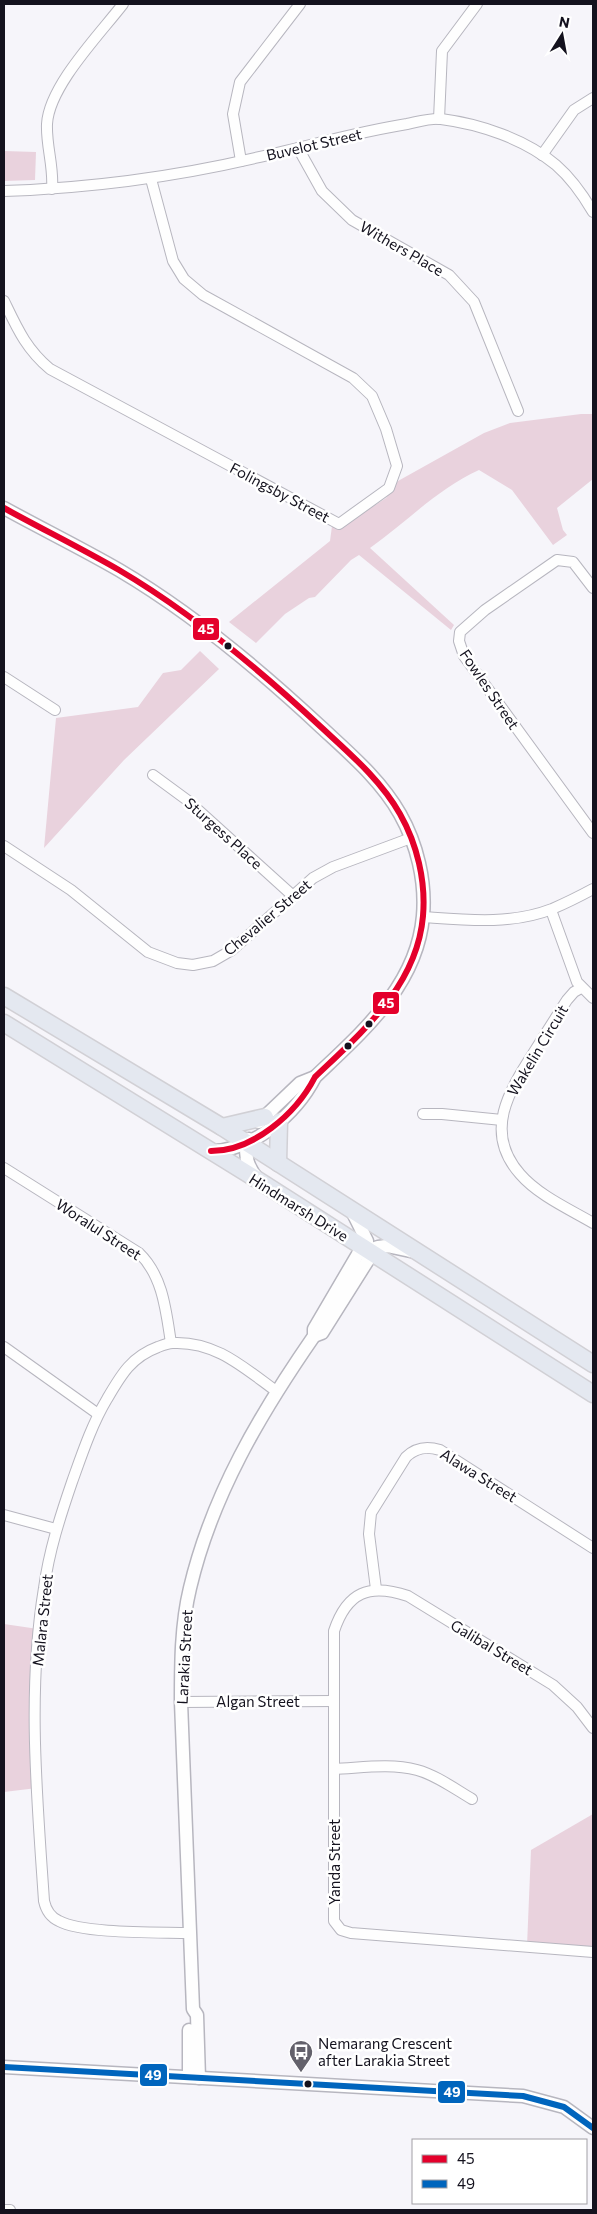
<svg xmlns="http://www.w3.org/2000/svg" width="597" height="2214" viewBox="0 0 597 2214" font-family="Commissioner,sans-serif">
  <style>
    .green { fill: #e9d2dd }
    .lines { fill: none; stroke-linecap: round; stroke-linejoin: round }
    .minor-casing { stroke: #b7b6bf; stroke-width: 12 }
    .tertiary-casing { stroke: #b7b6bf; stroke-width: 15 }
    .primary-casing { stroke: #d1d0d5; stroke-width: 19 }
    .minor { stroke: #fefefe; stroke-width: 10 }
    .tertiary { stroke: #fefefe; stroke-width: 12 }
    .primary { stroke: #e4e8f0; stroke-width: 16 }
    .bus-1-casing { stroke: #fff; stroke-width: 10 }
    .bus-2-casing { stroke: #fff; stroke-width: 10 }
    .bus-1 { stroke: #e4002b; stroke-width: 6 }
    .bus-2 { stroke: #0065bd; stroke-width: 6 }
    .bus-dot { fill: #14121e; stroke: #fff; stroke-width: 2 }
    .labels { text-anchor: middle; dominant-baseline: central; stroke-width: 5; stroke-linejoin: round; paint-order: stroke }
    .street-label { font-size: 15px; fill: #14121e; stroke: #fff }
    .poi-label { font-size: 15px; fill: #14121e; stroke: #fff; text-anchor: start }
    .line-badge { stroke: #fff; stroke-width: 2 }
    .badge-label { font-size: 14px; text-anchor: middle; font-weight: bold; fill: #fff }
  </style>
  <rect width="100%" height="100%" fill="#f6f5fa"/>
  <g class="green">
    <polygon points="4,151 36,152 35,180 4,181"/>
    <path d="M 581,414 L 593,414 L 593,479 L 557,508 L 563,530 L 567,535 L 553,545 L 512,490 L 479,470 C 437,489 407,522 370,548 L 454,625 L 451,630 L 359,555 L 351,560 L 315,597 L 309,598 L 285,614 L 256,643 L 229,622 L 330,541 L 332,526 L 351,521 L 386,498 L 398,481 L 484,433 L 510,423 Z"/>
    <polygon points="200,651 219,669 124,760 44,848 56,718 138,707 163,673 181,670"/>
    <polygon points="4,1624 38,1629 37,1788 4,1792"/>
    <polygon points="593,1814 593,1949 527,1946 531,1850"/>
  </g>
  <g class="lines">
    <g class="minor-casing">
      <g id="minor">
        <polyline points="439,119 442,51 477,4"/>
        <polyline points="298,148 322,191 352,220 449,275 474,302 518,411"/>
        <polyline points="542,155 574,110 593,98"/>
        <polyline points="241,161 233,114 240,82 300,4"/>
        <path d="M 52,189 C 54,167 46,146 47,124 C 49,86 100,34 123,4"/>
        <path d="M 4,191 C 89,188 173,177 255,158 C 306,147 356,132 407,124 C 417,122 430,118 441,119 C 480,124 525,139 556,165 C 571,178 583,195 593,212"/>
        <path d="M 4,301 C 17,328 26,349 50,369 L 339,524 L 389,488 L 397,466 L 386,429 L 372,396 L 353,378 L 203,295 L 184,279 L 173,261 L 151,179"/>
        <polyline points="593,588 573,562 557,560 485,610 460,632 459,641 464,656 593,833"/>
        <polyline points="4,677 55,710"/>
        <polyline points="153,775 187,800 292,895"/>
        <polyline points="4,846 71,890 148,952 177,963 193,965 213,961 232,950 313,878 333,867 411,838"/>
        <polyline points="551,910 577,982 593,998"/>
        <path d="M 423,917 C 466,920 511,925 552,909 C 566,903 580,896 593,889"/>
        <path d="M 581,988 L 574,992 L 567,1000 C 556,1017 545,1035 534,1052 C 509,1091 483,1132 520,1174 C 538,1195 569,1209 593,1223"/>
        <polyline points="423,1114 442,1114 502,1120"/>
        <path d="M 4,1168 L 139,1253 C 163,1276 166,1311 171,1343"/>
        <polyline points="4,1347 98,1414"/>
        <polyline points="4,1515 56,1529"/>
        <path d="M 376,1589 L 369,1534 L 371,1513 L 406,1457 C 416,1447 427,1446 440,1450 L 593,1548"/>
        <polyline points="181,1702 334,1701"/>
        <path d="M 593,1728 L 577,1707 L 553,1685 L 408,1596 C 369,1583 347,1592 334,1631 L 334,1921 L 341,1930 L 351,1933 L 593,1952"/>
        <path d="M 334,1769 C 361,1768 390,1763 417,1770 C 436,1775 455,1789 472,1799"/>
        <path d="M 189,1933 C 159,1932 83,1934 59,1921 C 50,1917 46,1910 44,1901 C 37,1797 27,1691 44,1588 C 49,1551 60,1517 72,1482 C 82,1454 92,1424 107,1399 C 121,1375 131,1357 158,1347 C 163,1345 168,1343 173,1343 C 215,1341 243,1367 276,1391"/>
        <polyline points="4,2210 10,2210"/>
      </g>
    </g>
    <g class="tertiary-casing">
      <g id="tertiary">
        <path d="M 4,508 C 42,529 81,548 119,570 C 192,613 259,669 321,727 C 349,753 381,780 400,814 C 417,844 426,881 423,916 C 417,986 362,1032 315,1077 C 296,1114 253,1151 211,1151"/>
        <polyline points="259,1122 300,1083 315,1077"/>
        <path d="M 249,1139 C 243,1153 247,1166 257,1178"/>
        <polyline points="314,1336 322,1333 368,1260 367,1241 352,1211"/>
        <polyline points="4,2067 523,2096 564,2107 593,2128"/>
        <polyline points="189,2077 189,2030"/>
        <path d="M 199,2078 L 197,2015 L 193,2009 L 181,1702 C 181,1664 181,1625 190,1588 C 212,1495 260,1414 314,1336 L 314,1329 L 358,1254 L 378,1247 L 387,1246 L 415,1252"/>
      </g>
    </g>
    <g class="primary-casing">
      <g id="primary">
        <polyline points="4,996 222,1127 593,1364"/>
        <polyline points="4,1023 261,1182 593,1394"/>
        <polyline points="222,1127 265,1117"/>
        <polyline points="278,1163 279,1122"/>
      </g>
    </g>
    <use href="#minor" class="minor"/>
    <use href="#tertiary" class="tertiary"/>
    <use href="#primary" class="primary"/>
    <g class="bus-1-casing">
      <path id="bus-1" d="M 4,508 C 42,529 81,548 119,570 C 192,613 259,669 321,727 C 349,753 381,780 400,814 C 417,844 426,881 423,916 C 417,986 362,1032 315,1077 C 296,1114 253,1151 211,1151"/>
    </g>
    <g class="bus-2-casing">
      <polyline id="bus-2" points="4,2067 523,2096 564,2107 593,2128"/>
    </g>
    <use href="#bus-1" class="bus-1"/>
    <use href="#bus-2" class="bus-2"/>
  </g>
  <defs>
    <g id="bus-pin" transform="scale(1.25)"><path d="M0 17L-7.5 6A9.5 9.5 0 1 1 7.5 6Z" fill="#63616b" stroke="#fff"/><path d="M-5-6H5V4H4V6H2V4H-2V6H-4V4H-5ZM-3.5-4V0h7V-4ZM-3.5 1.2v1.5H-2V1.2ZM2 1.2v1.5H3.5V1.2Z" fill="#fff"/></g>
  </defs>
  <g fill-rule="evenodd">
    <use href="#bus-pin" x="301" y="2052"/>
  </g>
  <g class="bus-dot">
    <circle cx="228" cy="646" r="4.5"/>
    <circle cx="369" cy="1024" r="4.5"/>
    <circle cx="348" cy="1046" r="4.5"/>
    <circle cx="308" cy="2084" r="4.5"/>
  </g>
  <g class="labels">
    <g class="street-label">
      <text transform="translate(314 144) rotate(-13)">Buvelot Street</text>
      <text transform="translate(402 248) rotate(30)">Withers Place</text>
      <text transform="translate(280 492) rotate(28)">Folingsby Street</text>
      <text transform="translate(490 689) rotate(56)">Fowles Street</text>
      <text transform="translate(224 833) rotate(42)">Sturgess Place</text>
      <text transform="translate(267 917) rotate(-40)">Chevalier Street</text>
      <text transform="translate(537 1050) rotate(-59)">Wakelin Circuit</text>
      <text transform="translate(299 1207) rotate(32)">Hindmarsh Drive</text>
      <text transform="translate(99 1229) rotate(33)">Woralul Street</text>
      <text transform="translate(479 1475) rotate(32)">Alawa Street</text>
      <text transform="translate(42 1620) rotate(-84)">Malara Street</text>
      <text transform="translate(492 1647) rotate(31)">Galibal Street</text>
      <text transform="translate(184 1657) rotate(-87)">Larakia Street</text>
      <text x="258" y="1701">Algan Street</text>
      <text transform="translate(334 1862) rotate(-90)">Yanda Street</text>
    </g>
    <g class="poi-label">
      <text x="318" y="2043">Nemarang Crescent<tspan x="318" dy="17">after Larakia Street</tspan></text>
    </g>
  </g>
  <g class="line-badge">
    <rect x="192" y="617" width="28" height="24" rx="5" fill="#e4002b"/>
    <rect x="372" y="991" width="28" height="24" rx="5" fill="#e4002b"/>
    <rect x="139" y="2063" width="29" height="24" rx="5" fill="#0065bd"/>
    <rect x="437" y="2080" width="29" height="24" rx="5" fill="#0065bd"/>
  </g>
  <g class="badge-label">
    <text x="206" y="634">45</text>
    <text x="386" y="1008">45</text>
    <text x="153" y="2080">49</text>
    <text x="452" y="2097">49</text>
  </g>
  <rect width="597" height="2214" fill="none" stroke="#14121e" stroke-width="10"/>
  <rect x="412" y="2139" width="175" height="65" fill="#ffffff" stroke="#a1a0a5"/>
  <rect x="422" y="2155" width="25" height="8" fill="#e4002b" stroke="#a1a0a5"/>
  <text x="457" y="2164" font-size="15" fill="#14121e">45</text>
  <rect x="422" y="2180" width="25" height="8" fill="#0065bd" stroke="#a1a0a5"/>
  <text x="457" y="2189" font-size="15" fill="#14121e">49</text>
  <g transform="translate(562 35) rotate(11)" stroke="#ffffff" stroke-width="4" paint-order="stroke">
  <path d="M0-4L9 19L0 12L-9 19Z" fill="#14121e"/>
  <text y="-8" font-size="14" font-weight="bold" text-anchor="middle" fill="#14121e">N</text>
  </g>
</svg>
